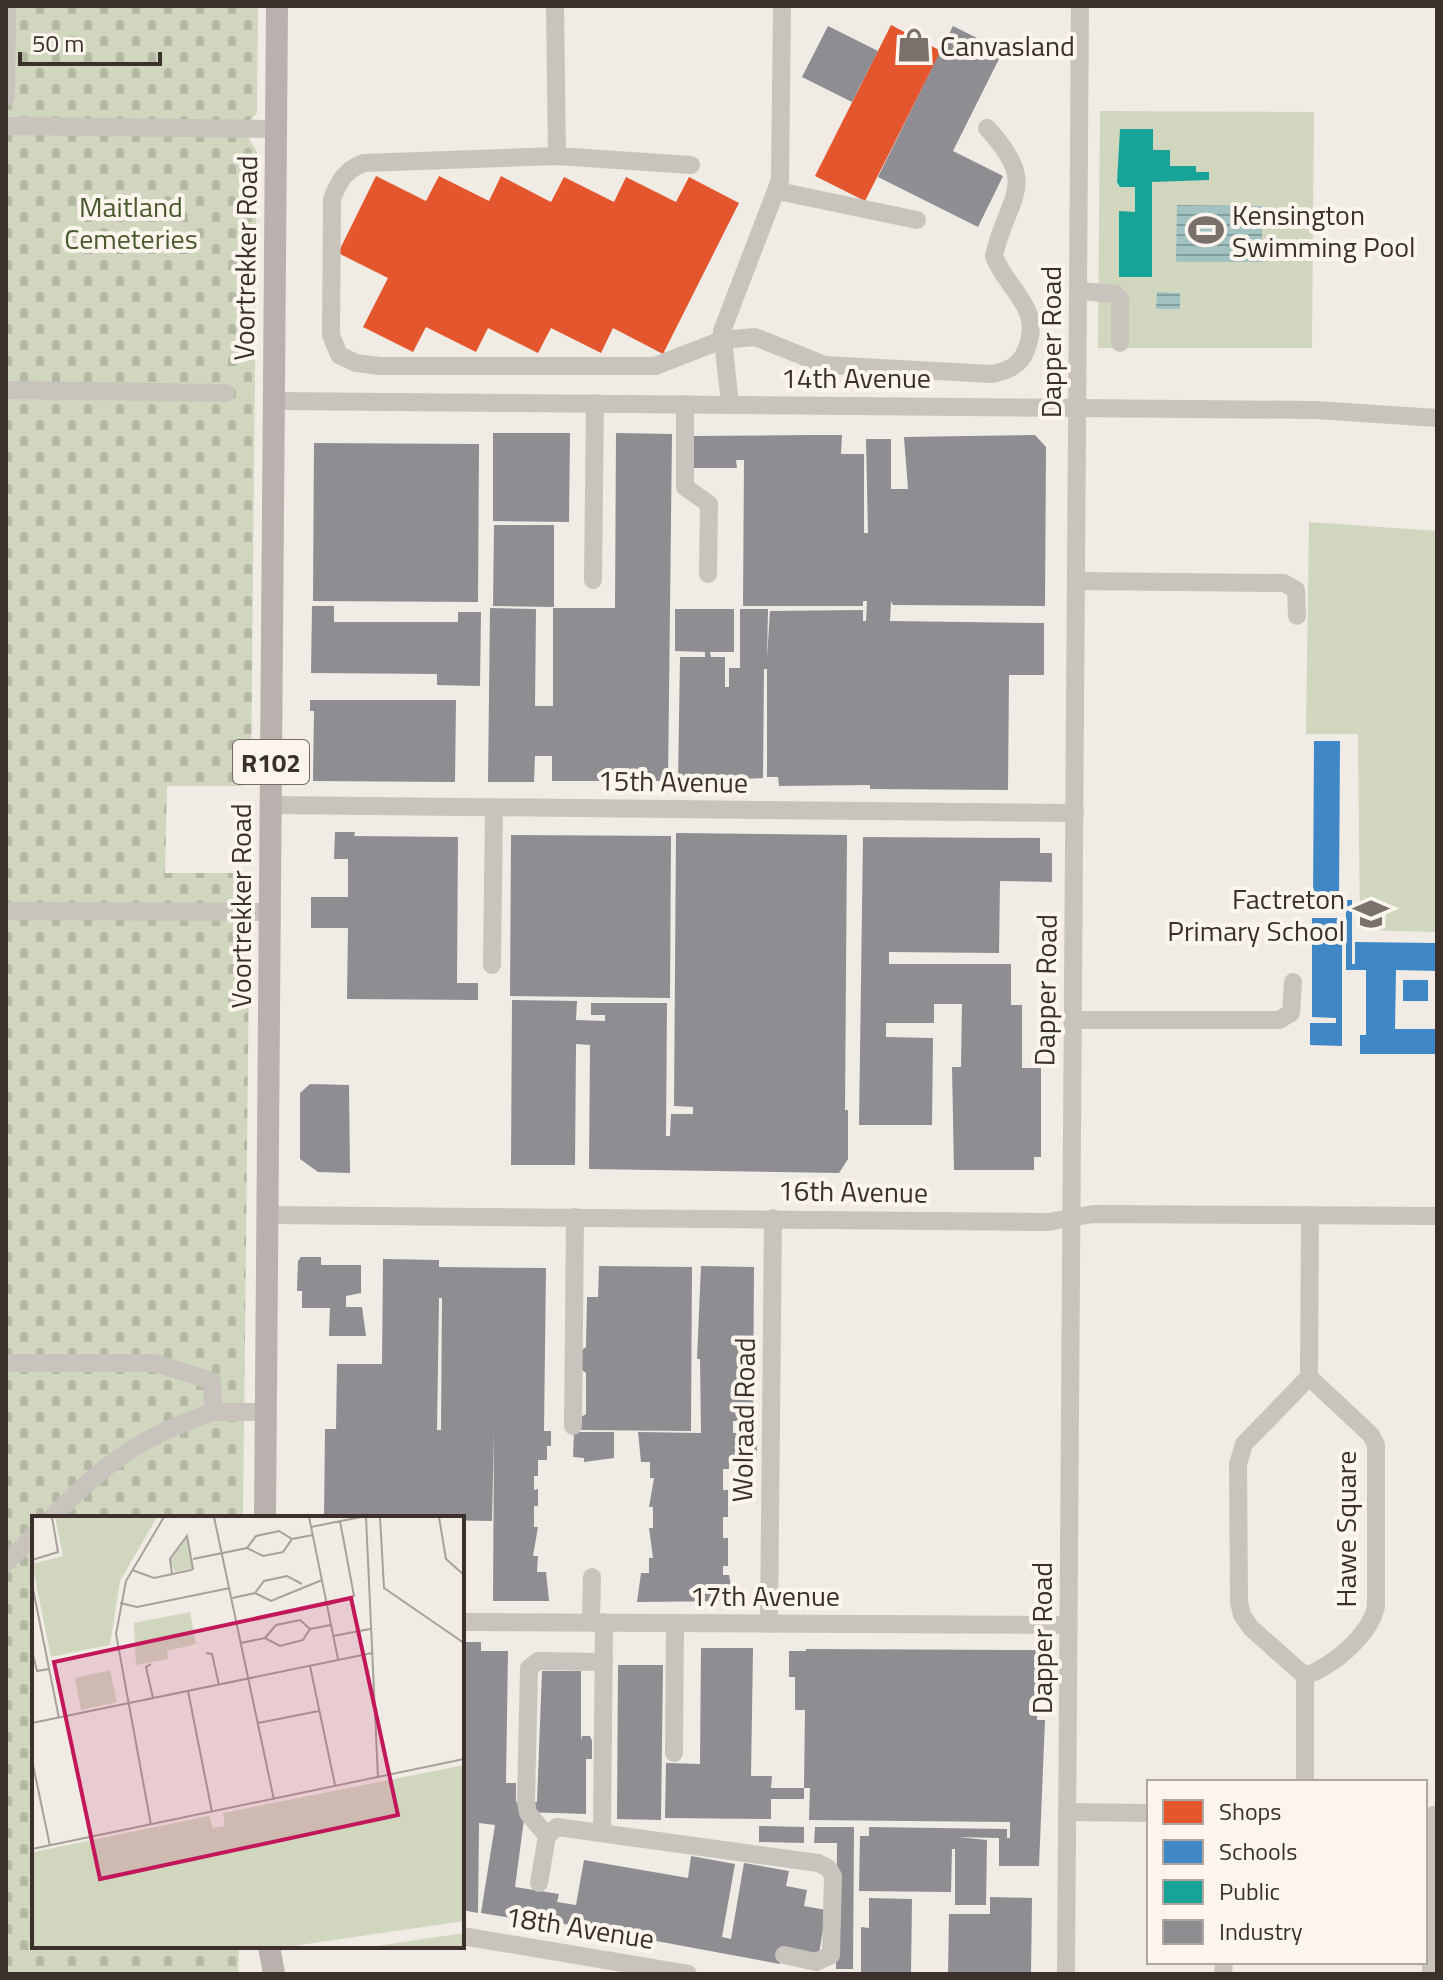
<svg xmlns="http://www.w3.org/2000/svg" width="1443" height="1980" viewBox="0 0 1443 1980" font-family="'Titillium Web',sans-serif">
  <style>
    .cemetery { fill: url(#cemetery-stones) }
    .pitch { fill: #d1d6bf }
    .water { fill: url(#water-rules) }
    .shops { fill: #e4572e }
    .schools { fill: #3f88c5 }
    .public { fill: #17a398 }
    .industry { fill: #8d8d92; fill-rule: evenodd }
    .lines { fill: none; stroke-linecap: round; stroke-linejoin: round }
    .minor { stroke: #c9c3be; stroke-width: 18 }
    .major { stroke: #b8b1ad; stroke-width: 22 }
    .labels { text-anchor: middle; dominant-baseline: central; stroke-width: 8; stroke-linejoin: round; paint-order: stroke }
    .shield { fill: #fbf5ee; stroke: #756b66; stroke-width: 2 }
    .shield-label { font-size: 26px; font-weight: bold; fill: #3b302b }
    .poi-label { font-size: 28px; fill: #3b302b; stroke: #fbf5ee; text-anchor: start }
    .park-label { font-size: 28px; fill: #4a5a2e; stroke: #fbf5ee }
    .street-label { font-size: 28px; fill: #3b302b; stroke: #fbf5ee }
    .inset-road { fill: none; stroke: #a8a09b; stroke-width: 2 }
    .view { fill: #c2185b; fill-opacity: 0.15; stroke: #c2185b; stroke-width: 4 }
    .inset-edge { fill: none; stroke: #3b302b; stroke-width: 4 }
  </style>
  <defs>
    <pattern id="cemetery-stones" width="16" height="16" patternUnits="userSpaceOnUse" patternTransform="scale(2)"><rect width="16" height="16" fill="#d1d6bf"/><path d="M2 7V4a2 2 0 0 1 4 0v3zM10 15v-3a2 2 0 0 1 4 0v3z" fill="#b4b8a4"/></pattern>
    <pattern id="water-rules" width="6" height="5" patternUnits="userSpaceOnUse" patternTransform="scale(2)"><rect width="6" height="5" fill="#a1c2c1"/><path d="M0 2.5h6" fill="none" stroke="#849e9d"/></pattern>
  </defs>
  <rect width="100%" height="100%" fill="#f0ebe5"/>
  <polygon class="cemetery" points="6,6 258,6 257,113 249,121 250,141 257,152 251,781 241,786 167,786 165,873 250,873 243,1518 34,1518 34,1946 239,1946 238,1974 6,1974"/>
  <g class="pitch">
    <polygon points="1100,111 1314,112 1312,348 1098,348"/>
    <polygon points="1309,522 1437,531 1437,932 1360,930 1358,734 1306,734"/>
  </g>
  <g class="water">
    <polygon points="1177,205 1262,206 1262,262 1176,262"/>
    <polygon points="1157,292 1180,293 1180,309 1156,309"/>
  </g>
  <g class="shops">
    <polygon points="891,25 941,51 865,201 815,176"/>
    <polygon points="376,176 426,201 439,176 489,201 501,176 551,202 564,177 614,202 626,177 676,202 689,177 739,203 663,354 613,328 601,353 551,328 538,353 488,328 476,352 426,327 413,352 363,327 388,278 338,253"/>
  </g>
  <g class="schools">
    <polygon points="1314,741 1340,741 1339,900 1352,900 1352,964 1355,964 1355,942 1437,943 1437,971 1396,970 1395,1029 1437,1029 1437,1054 1360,1054 1360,1035 1366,1035 1366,970 1346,970 1346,906 1313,906"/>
    <polygon points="1312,918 1342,918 1342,1046 1310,1045 1310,1023 1336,1023 1336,1018 1312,1017"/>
    <rect x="1403" y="980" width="25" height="21"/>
  </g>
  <polygon class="public" points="1120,129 1153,129 1153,150 1170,150 1170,166 1196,166 1196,172 1209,172 1209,180 1152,182 1152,277 1119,277 1119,211 1135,212 1135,187 1120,187 1117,182"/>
  <g class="industry">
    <polygon points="828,26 878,51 852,102 802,77"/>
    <polygon points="953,26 1003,51 953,151 1003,176 978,227 878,177"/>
    <polygon points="493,433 570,433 569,522 493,521"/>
    <polygon points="616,433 672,434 668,781 552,781 552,756 535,756 534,782 488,782 490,608 536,609 535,706 553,706 553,608 615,608"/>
    <polygon points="807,435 842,435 841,454 864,454 864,533 868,533 866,439 891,439 891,489 908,489 904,437 1035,435 1046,447 1045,606 893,605 891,601 890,621 1044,623 1044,675 1009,675 1008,790 870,789 870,785 779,786 778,777 767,777 767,669 764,669 763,778 678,782 680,657 705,657 705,652 675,651 675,609 734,609 734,652 710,652 711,657 725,657 725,687 729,687 729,668 740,668 740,609 768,609 767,658 770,611 863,610 863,621 866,621 867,601 863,601 863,606 743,606 744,460 736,460 737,468 694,468 694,436"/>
    <polygon points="314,443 479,444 478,602 313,601"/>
    <polygon points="494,525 554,525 554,607 493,606"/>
    <polygon points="312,606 334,606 334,622 458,622 458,612 481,612 480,686 437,685 437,674 311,673"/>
    <polygon points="310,700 456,700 455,782 313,781 314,711 310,711"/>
    <polygon points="335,832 355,832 354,836 458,837 457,983 478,983 478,1000 347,999 348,928 311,928 311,897 348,897 348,859 334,859"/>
    <polygon points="676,833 847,835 845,1110 848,1110 848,1159 839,1173 589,1169 590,1045 576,1044 575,1165 511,1165 512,1000 577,1001 576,1020 605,1021 605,1015 591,1015 591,1003 667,1003 666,1136 670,1136 671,1114 693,1114 693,1107 674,1106"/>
    <polygon points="511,835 671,836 670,998 510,996"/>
    <polygon points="863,837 1040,838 1040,853 1052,853 1052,882 1000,881 999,953 889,952 889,964 1011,964 1011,1005 1022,1005 1022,1068 1041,1068 1041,1157 1034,1157 1034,1170 954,1170 952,1067 961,1067 962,1004 934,1004 934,1023 886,1023 886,1037 933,1038 932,1125 859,1125"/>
    <polygon points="310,1084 349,1085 350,1173 318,1172 300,1159 300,1093"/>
    <polygon points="321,1257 321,1265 361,1265 361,1293 346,1296 346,1307 362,1307 366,1336 329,1336 330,1308 302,1308 302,1291 297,1291 298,1261 301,1257"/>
    <path d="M 383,1259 L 439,1260 L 439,1267 L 546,1268 L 544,1431 L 551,1431 L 551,1446 L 547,1446 L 547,1460 L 538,1460 L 538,1476 L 534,1476 L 534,1490 L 538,1489 L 538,1506 L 534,1506 L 534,1527 L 538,1527 L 533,1556 L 538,1556 L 537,1572 L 546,1572 L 549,1601 L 493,1601 L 494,1431 L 492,1521 L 324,1518 L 325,1429 L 336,1429 L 337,1364 L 382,1364 ZM 439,1298 L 442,1298 L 441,1430 L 437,1430 Z"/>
    <polygon points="599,1266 692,1267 691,1431 581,1430 581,1417 586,1414 586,1373 582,1370 582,1350 586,1347 587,1297 598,1297"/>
    <polygon points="701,1266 754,1267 753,1421 733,1421 733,1433 757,1433 757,1457 729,1457 729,1469 723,1469 723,1490 728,1490 728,1517 723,1517 723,1538 728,1538 728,1566 723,1566 723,1575 729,1575 734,1601 637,1602 641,1573 649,1573 649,1558 653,1558 649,1528 653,1528 653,1507 649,1507 654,1478 650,1478 650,1462 641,1462 638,1432 701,1433 700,1359 697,1359"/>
    <polygon points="574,1432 614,1432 614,1458 584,1462 584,1458 573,1457"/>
    <polygon points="462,1642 481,1642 481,1651 508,1651 506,1783 516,1783 516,1802 537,1802 542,1671 581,1671 581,1741 582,1736 590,1736 592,1741 592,1759 586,1759 586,1814 525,1812 515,1887 559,1894 557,1902 576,1905 584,1860 688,1878 691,1856 735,1864 722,1937 731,1939 744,1863 789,1871 786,1886 807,1890 804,1906 826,1910 819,1954 783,1948 780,1964 554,1922 554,1925 481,1913 495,1825 479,1823 478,1913 462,1910"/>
    <polygon points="701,1648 753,1648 751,1776 772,1776 771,1788 804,1788 804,1799 771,1799 771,1819 665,1818 666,1763 700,1764"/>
    <polygon points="806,1649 1038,1650 1037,1720 1045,1720 1039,1866 999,1866 999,1838 958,1837 987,1840 986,1905 955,1905 955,1849 952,1849 951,1892 859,1891 860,1836 869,1836 869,1827 1007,1829 1007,1838 1010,1838 1010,1822 809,1820 810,1788 804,1788 805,1710 795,1710 795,1677 789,1677 789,1651 806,1651"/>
    <polygon points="618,1665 663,1665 661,1820 617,1819"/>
    <polygon points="759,1826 804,1827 804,1843 759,1842"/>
    <polygon points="815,1827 854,1827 853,1969 836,1969 837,1843 814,1843"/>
    <polygon points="990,1897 1032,1898 1031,1974 948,1974 949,1914 990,1914"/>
    <polygon points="869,1898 912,1899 911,1974 861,1972 861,1927 869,1928"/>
  </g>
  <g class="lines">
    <g class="minor">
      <polyline points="555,6 557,156"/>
      <polyline points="6,97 7,6"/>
      <polyline points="6,126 276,129"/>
      <path d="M 691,165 L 557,156 L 364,163 C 345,170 339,181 332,199 L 331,335 L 339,355 L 356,363 L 380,366 L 655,366 L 722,340 L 755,337 L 825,365 L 992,374 C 1007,371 1020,366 1026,350 C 1044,307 1007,291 994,256 C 1007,196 1041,186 987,128"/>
      <polyline points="778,191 917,220"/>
      <polyline points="1079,291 1115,294 1120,299 1120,343"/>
      <polyline points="6,390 226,393"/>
      <polyline points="274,401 1315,410 1437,418"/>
      <polyline points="685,404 685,487 709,504 708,574"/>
      <polyline points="730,404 722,331 780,180 782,6"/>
      <polyline points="593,580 595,403"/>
      <polyline points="1077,581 1284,583 1296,590 1297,616"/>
      <polyline points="271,805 1075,813"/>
      <polyline points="6,911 270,912"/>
      <polyline points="492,965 494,807"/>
      <polyline points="1072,1020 1279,1020 1291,1013 1293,982"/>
      <polyline points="268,1215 1048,1222 1093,1214 1437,1216"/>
      <polyline points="6,1363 155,1363 212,1381 213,1412 265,1412"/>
      <polyline points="573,1426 575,1217"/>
      <path d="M 51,1518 C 104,1464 141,1436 213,1412"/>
      <polyline points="6,1563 34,1535"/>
      <polyline points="462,1622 1069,1625"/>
      <polyline points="591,1622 592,1577"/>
      <polyline points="769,1624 773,1218"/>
      <path d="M 1305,1676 C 1333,1666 1369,1636 1376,1607 L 1376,1445 L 1371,1435 L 1309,1377"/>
      <polyline points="674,1753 675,1623"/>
      <polyline points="1305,1782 1305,1676 1251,1628 1242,1615 1239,1602 1238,1464 1244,1444 1309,1377 1310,1215"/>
      <polyline points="1068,1812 1149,1813"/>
      <polyline points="602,1833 604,1622"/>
      <polyline points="547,1836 528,1813 526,1802 529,1668 538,1661 604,1662"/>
      <polyline points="539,1883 547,1836 557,1827 818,1863 828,1868 833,1876 831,1955 816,1962 784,1955"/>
      <polyline points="462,1936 688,1974"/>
      <polyline points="1066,1974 1080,6"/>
      <polyline points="1223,1974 1224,1962"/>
      <polyline points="1431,1974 1433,1815"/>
    </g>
    <g class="major">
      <polyline points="265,1518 277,6"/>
      <polyline points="269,1946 274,1974"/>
    </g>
  </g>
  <defs>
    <g id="shop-bare" transform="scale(2.76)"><path d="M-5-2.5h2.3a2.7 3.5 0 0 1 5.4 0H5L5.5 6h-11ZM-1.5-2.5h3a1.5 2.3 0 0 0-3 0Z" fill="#7a716c" stroke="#fbf5ee" stroke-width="2.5" paint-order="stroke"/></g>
    <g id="stadium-bare" transform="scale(2.76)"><path d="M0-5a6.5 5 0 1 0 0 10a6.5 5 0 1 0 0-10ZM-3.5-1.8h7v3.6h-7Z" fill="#7a716c" stroke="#fbf5ee" stroke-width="2.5" paint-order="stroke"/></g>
    <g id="school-bare" transform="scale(2.76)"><path d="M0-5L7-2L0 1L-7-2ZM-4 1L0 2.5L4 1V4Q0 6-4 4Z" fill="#7a716c" stroke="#fbf5ee" stroke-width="2.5" paint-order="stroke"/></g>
  </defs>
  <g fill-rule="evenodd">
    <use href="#shop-bare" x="914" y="45"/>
    <use href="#stadium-bare" x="1206" y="230"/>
    <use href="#school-bare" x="1371" y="914"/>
  </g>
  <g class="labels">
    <rect class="shield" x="233" y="740" width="76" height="44" rx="6"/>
    <g class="shield-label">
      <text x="271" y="762">R102</text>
    </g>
    <g class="poi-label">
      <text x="940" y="45">Canvasland</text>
      <text x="1232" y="214">Kensington<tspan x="1232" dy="32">Swimming Pool</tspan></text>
      <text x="1345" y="898" text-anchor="end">Factreton<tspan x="1345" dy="32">Primary School</tspan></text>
    </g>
    <g class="park-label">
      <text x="131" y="206">Maitland<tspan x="131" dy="32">Cemeteries</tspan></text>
    </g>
    <g class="street-label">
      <text transform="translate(245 258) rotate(-89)">Voortrekker Road</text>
      <text transform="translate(1050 342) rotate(-90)">Dapper Road</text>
      <text x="856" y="377">14th Avenue</text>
      <text transform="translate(673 781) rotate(1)">15th Avenue</text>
      <text transform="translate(240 906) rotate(-90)">Voortrekker Road</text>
      <text transform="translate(1045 990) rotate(-89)">Dapper Road</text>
      <text transform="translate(853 1191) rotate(1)">16th Avenue</text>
      <text transform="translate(743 1420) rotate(-89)">Wolraad Road</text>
      <text transform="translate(1345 1529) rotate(-90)">Hawe Square</text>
      <text x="765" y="1595">17th Avenue</text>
      <text transform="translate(1041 1638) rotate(-90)">Dapper Road</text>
      <text transform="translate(580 1927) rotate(9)">18th Avenue</text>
    </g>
  </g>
  <g transform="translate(32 1516)">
    <rect width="432" height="432" fill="#f0ebe5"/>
    <path d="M 155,22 L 161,52 L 143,56 L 138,45 Z" fill="#d1d6bf"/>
    <path d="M 432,249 L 432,405 L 254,431 L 0,431 L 2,336 L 177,300 L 181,312 L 193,310 L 191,297 ZM 432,417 L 432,431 L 345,431 L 345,430 Z" fill="#d1d6bf"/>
    <path d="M 23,1 L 125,1 L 88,65 L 78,129 L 19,141 L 0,48 L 31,40 ZM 158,96 L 164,128 L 135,135 L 136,143 L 104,149 L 102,107 ZM 78,154 L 85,186 L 49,194 L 43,162 Z" fill="#d1d6bf"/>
    <path class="inset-road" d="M 182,1 L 242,284M 277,1 L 306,143M 334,1 L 346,262M 348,1 L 352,72 L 432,127M 407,1 L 414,43 L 432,59M 279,11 L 329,1M 215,32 L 231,40 L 251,36 L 260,23 L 281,19M 161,43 L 215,32 L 224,20 L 247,15 L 260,23M 0,44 L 26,36 L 20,1M 100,54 L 122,62 L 159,54 L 161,53 L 155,20 L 138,43 L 140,58M 0,68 L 27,202M 223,77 L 239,85 L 290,64M 200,82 L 223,77 L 232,65 L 255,60 L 270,68M 88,87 L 105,91 L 198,72M 295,89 L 322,80 L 308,5M 301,120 L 338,113M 233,122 L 244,109 L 268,104 L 278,113M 209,127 L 233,122 L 248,130 L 271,124 L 278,113 L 299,109M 0,135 L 5,155 L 17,153M 174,137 L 180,138 L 187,169M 119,148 L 114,151 L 121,182M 278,150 L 303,269M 156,175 L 180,296M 0,207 L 340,137M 226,207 L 287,195M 0,244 L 18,330M 119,309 L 84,118 L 94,65 L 132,1M 0,333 L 432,243"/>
    <path class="view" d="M 319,82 L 366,299 L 68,363 L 22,146 Z"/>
    <rect width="432" height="432" class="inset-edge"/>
  </g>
  <rect width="1443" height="1980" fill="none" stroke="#3b302b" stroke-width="16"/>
  <rect x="1147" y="1780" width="280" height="184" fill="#fbf5ee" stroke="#aea6a0" stroke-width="2"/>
  <rect x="1163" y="1800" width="40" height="24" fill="#e4572e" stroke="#aea6a0" stroke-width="2"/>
  <text x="1219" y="1820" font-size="24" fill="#3b302b">Shops</text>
  <rect x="1163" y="1840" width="40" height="24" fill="#3f88c5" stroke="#aea6a0" stroke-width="2"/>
  <text x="1219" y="1860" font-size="24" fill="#3b302b">Schools</text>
  <rect x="1163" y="1880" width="40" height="24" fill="#17a398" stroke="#aea6a0" stroke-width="2"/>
  <text x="1219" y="1900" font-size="24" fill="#3b302b">Public</text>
  <rect x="1163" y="1920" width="40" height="24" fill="#8d8d92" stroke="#aea6a0" stroke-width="2"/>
  <text x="1219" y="1940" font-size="24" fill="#3b302b">Industry</text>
  <path d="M20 52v12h140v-12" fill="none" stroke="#3b302b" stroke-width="4"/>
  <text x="32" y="52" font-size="24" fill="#3b302b" stroke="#fbf5ee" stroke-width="6" paint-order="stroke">50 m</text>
</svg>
